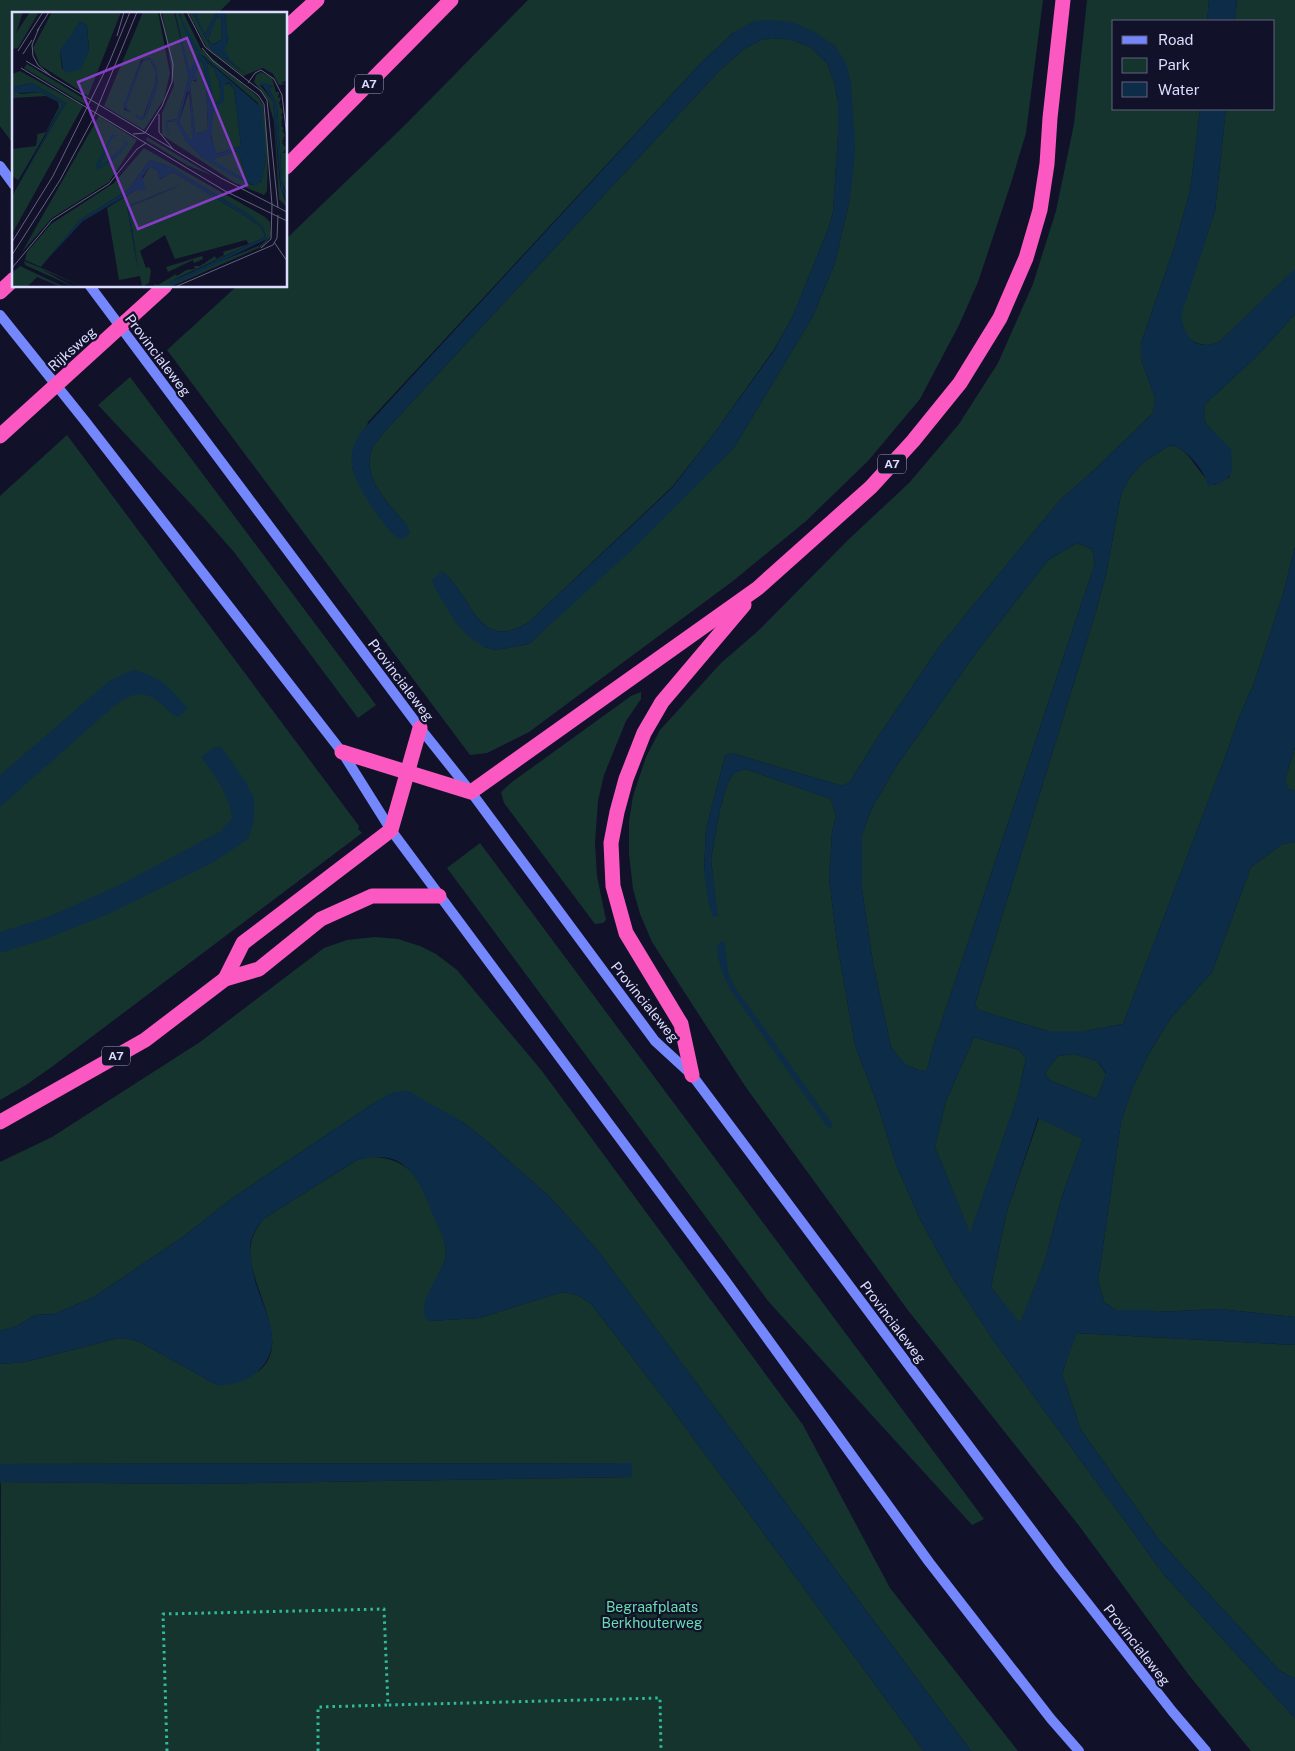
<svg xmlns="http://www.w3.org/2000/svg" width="1295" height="1751" viewBox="0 0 1295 1751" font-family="'Public Sans',sans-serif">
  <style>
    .green { fill: #15342e; fill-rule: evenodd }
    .water { fill: #0c2c48; fill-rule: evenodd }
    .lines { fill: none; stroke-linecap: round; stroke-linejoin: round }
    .path { stroke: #33ba9c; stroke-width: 3; stroke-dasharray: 2.5 4; stroke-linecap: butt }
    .secondary { stroke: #7587fc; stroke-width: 10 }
    .highway { stroke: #fb59c1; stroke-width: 15 }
    .highway-bridge { stroke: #fb59c1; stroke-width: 15 }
    .labels { text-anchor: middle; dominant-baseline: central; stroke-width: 4.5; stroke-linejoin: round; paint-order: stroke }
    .shield { fill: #12112a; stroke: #9fa0be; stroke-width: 1 }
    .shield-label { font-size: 12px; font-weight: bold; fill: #dbddfe }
    .street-label { font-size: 14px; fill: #dbddfe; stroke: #12112a }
    .park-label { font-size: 14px; fill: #67deae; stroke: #12112a }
    .inset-road { fill: none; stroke: #62637f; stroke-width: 1 }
    .view { fill: #853ec5; fill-opacity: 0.15; stroke: #853ec5; stroke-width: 2.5 }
    .inset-edge { fill: none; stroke: #dbddfe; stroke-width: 2.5 }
  </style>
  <rect width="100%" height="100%" fill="#12112a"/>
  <g class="green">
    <polygon points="0,0 231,0 217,14 14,14 14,145 0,126"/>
    <path d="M 528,0 L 1043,0 L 1026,133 L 1011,183 L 978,282 L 959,325 L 920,399 L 868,461 L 806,521 L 733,581 L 529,732 L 487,753 L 470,755 L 167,350 L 237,286 L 286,286 L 286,239 L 406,124 ZM 734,32 L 835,46 L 850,198 L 835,263 L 813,316 L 733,449 L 529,644 L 496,650 L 484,647 L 442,571 C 473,596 477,654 529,622 L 672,487 L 710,439 L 773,351 L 792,318 L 828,229 L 833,212 L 838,136 L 838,102 L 834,82 L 827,63 L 810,47 L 792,40 L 771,38 L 761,40 L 744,49 L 719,71 L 385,431 C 382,436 376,441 373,447 C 359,475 389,505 407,525 L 352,469 L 368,422 L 701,63 Z"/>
    <polygon points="1087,0 1209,0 1207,21 1114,21 1114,109 1200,109 1190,191 1175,245 1141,343 1141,359 1155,398 1153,413 1093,471 1060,500 939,647 874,743 850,782 843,786 731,753 725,756 706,829 704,871 713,877 711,859 720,809 728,782 735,772 746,769 831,799 836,816 832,832 829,879 838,949 855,1045 877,1103 897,1167 922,1223 952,1277 996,1344 1165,1576 1295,1718 1295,1751 1251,1751 1188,1674 1080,1527 907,1309 745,1086 652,942 640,914 633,889 629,854 629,821 633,796 646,757 660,730 721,663 758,631 849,539 909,483 959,424 998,363 1033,284 1056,211 1074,124"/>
    <path d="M 1237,0 L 1295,0 L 1295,277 L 1284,280 L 1219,342 C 1199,350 1191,340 1176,328 L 1215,211 L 1226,109 L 1274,109 L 1274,21 L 1235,21 Z"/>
    <path d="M 1295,314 L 1295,547 L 1283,594 L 1253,686 L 1241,712 L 1224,760 L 1123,1024 L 1086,1031 L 1048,1031 L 978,1010 L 975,1004 L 1096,611 L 1106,574 L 1121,495 L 1130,477 L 1144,462 L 1170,445 C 1192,449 1197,476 1215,485 L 1230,477 L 1213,431 L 1206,424 L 1204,417 L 1205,404 L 1258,355 Z"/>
    <polygon points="130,377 376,705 358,718 234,552 204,518 98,405"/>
    <polygon points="67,435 359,826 358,829 362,833 53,1066 26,1085 0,1100 0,496"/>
    <polygon points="1077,543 1092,549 1095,563 933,1047 927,1070 918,1070 904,1064 891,1047 873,963 862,889 862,835 872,808 895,768 978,650 1048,560"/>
    <polygon points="641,692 641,699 626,721 604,775 598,801 595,843 597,876 606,920 603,923 595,924 504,803 501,792 512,782 631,696"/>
    <polygon points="1295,748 1295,791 1288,789 1285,779"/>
    <polygon points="1295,842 1295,1317 1218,1309 1156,1312 1151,1310 1116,1310 1104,1302 1098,1281 1121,1122 1132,1089 1148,1055 1170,1019 1212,972 1251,867 1282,844"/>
    <polygon points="480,843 984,1519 972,1525 768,1301 447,868"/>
    <polygon points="375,937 398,939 420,946 436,954 457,970 542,1071 803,1425 890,1588 1018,1751 971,1751 598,1251 550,1197 482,1137 461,1121 377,1101 234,1197 180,1239 92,1298 54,1314 35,1315 17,1326 0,1331 0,1162 52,1137 200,1042 324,948 347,940"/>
    <polygon points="974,1037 1019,1050 1026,1058 1017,1099 970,1234 935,1147 946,1101"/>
    <polygon points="1075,1054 1097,1061 1106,1074 1097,1099 1049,1080 1045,1073 1058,1056"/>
    <polygon points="1039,1118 1083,1139 1062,1196 1045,1261 1020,1324 991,1287 1007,1211"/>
    <path d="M 370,1157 C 391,1157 405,1163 418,1179 L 444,1238 L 446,1253 L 445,1261 L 427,1298 L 430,1321 L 479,1318 L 559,1293 C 573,1292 581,1296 592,1305 L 672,1409 L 924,1751 L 0,1751 L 1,1482 L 198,1484 L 632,1477 L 631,1463 L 0,1464 L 0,1364 L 25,1362 L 118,1338 L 129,1339 L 140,1342 L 217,1385 C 227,1381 253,1375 260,1370 C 295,1340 243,1280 251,1243 C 253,1233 258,1227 263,1219 L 357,1160 Z"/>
    <polygon points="1076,1333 1295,1345 1295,1677 1291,1677 1279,1670 1159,1540 1081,1430 1062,1374"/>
  </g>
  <g class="water">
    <polygon points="1209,0 1237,0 1235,21 1207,21"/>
    <path d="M 772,20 L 792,22 L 815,32 L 835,46 L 846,63 L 851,82 L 855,148 L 853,171 L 850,198 L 835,263 L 813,316 L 733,449 L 634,548 L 529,644 L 496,650 L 484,647 L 468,636 L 455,622 L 431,581 L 442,571 C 473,596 477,654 529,622 L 672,488 L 710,439 L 773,352 L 792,318 L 828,229 L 833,212 L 838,136 L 838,102 L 834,82 L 827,63 L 810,47 L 792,40 L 771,38 L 761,40 L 744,49 L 719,71 L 385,431 C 382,436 376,441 373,447 C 359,475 389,505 407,525 L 410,533 L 402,540 C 388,536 354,482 352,467 C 350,455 354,445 359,434 L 701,63 L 734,32 L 754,21 Z"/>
    <path d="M 1200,109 L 1226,109 L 1215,211 L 1181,316 C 1185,339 1196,351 1219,342 L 1295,269 L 1295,314 L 1258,355 L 1205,404 L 1204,417 L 1206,424 L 1231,449 L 1232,469 L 1230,476 L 1221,483 L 1208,486 C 1205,470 1186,448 1170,445 L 1144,462 L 1130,477 L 1121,495 L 1106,574 L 1096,611 L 975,1004 L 978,1010 L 1048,1031 L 1086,1031 L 1123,1024 L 1224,760 L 1241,712 L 1253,686 L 1283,594 L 1295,547 L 1295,748 L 1285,779 L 1288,789 L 1295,791 L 1295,842 L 1282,844 L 1251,867 L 1212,972 L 1170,1019 L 1148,1055 L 1132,1089 L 1121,1122 L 1098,1281 L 1104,1302 L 1116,1310 L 1152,1310 L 1157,1312 L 1218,1309 L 1295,1317 L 1295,1345 L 1077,1333 L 1062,1374 L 1081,1430 L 1159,1540 L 1279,1670 L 1291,1677 L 1295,1677 L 1295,1718 L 1165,1576 L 996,1344 L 952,1277 L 922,1223 L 897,1167 L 877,1103 L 855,1045 L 838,949 L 829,879 L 832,832 L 836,816 L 831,799 L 746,769 L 735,772 L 728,782 L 720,809 L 711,859 L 718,916 L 715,917 L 712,915 L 708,900 L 704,871 L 706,829 L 725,756 L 731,753 L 843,786 L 850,782 L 874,743 L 939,647 L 1060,500 L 1093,471 L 1153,413 L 1155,398 L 1141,359 L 1141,343 L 1175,245 L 1190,191 ZM 1077,543 L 1092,549 L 1095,563 L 933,1047 L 927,1070 L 917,1070 L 905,1064 L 891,1047 L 873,963 L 862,889 L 862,835 L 872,808 L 895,768 L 978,650 L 1048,560 ZM 974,1037 L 1019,1050 L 1026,1058 L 1017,1099 L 970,1233 L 935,1147 L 946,1101 ZM 1075,1054 L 1097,1061 L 1106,1073 L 1097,1099 L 1049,1080 L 1045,1073 L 1058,1056 ZM 1038,1118 L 1083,1139 L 1062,1196 L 1045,1261 L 1020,1323 L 991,1287 L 1007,1211 Z"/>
    <path d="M 133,670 C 162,677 169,687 188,709 L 177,717 C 170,714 167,708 161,704 C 143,688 130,694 113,707 L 0,807 L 0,775 L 109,681 Z"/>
    <path d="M 215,747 L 221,747 L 247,784 L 254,798 L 254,820 L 248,839 L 214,862 L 106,915 L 45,939 L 0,953 L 0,932 L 48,917 L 122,884 L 221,831 L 232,818 C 230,795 214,775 201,757 Z"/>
    <path d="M 721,941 L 724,942 L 725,945 L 728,972 L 734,986 L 833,1125 L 830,1128 L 826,1125 L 732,992 C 723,977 719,965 717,947 Z"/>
    <path d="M 408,1091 L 461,1121 L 482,1137 L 550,1197 L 598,1251 L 971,1751 L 924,1751 L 672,1409 L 592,1305 C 581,1296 573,1292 559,1293 L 479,1318 L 430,1321 C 409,1310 447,1269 446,1252 C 445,1237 437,1225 432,1212 C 416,1173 404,1148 357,1160 L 263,1219 C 257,1227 251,1236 250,1246 C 250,1258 253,1273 256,1284 C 266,1315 287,1346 256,1373 C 247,1381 229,1386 217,1385 L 140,1342 L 129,1339 L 118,1338 L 25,1362 L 0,1364 L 0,1331 L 17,1326 L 35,1315 L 54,1314 L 92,1298 L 180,1239 L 234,1197 L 377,1101 L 394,1092 Z"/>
    <polygon points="632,1463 632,1477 198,1484 1,1482 0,1485 0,1464"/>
  </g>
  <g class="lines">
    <g class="path">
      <polyline points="167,1751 163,1614 384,1609 388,1705 660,1698 661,1751"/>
      <polyline points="318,1751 318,1707 388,1705"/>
    </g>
    <g class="secondary">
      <polyline points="0,166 14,185"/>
      <polyline points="90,286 420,728 471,792 655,1041 692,1075 1060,1568 1172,1711 1206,1751"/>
      <polyline points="0,315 85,421 342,752 391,830 725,1280 929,1562 1051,1719 1079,1751"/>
    </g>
    <g class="highway">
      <polyline points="286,28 317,0"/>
      <polyline points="286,167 451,0"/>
      <polyline points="0,292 14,279"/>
      <polyline points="342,752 471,792 758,588 871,487 913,441 960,383 1000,318 1026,258 1040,210 1047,164 1050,118 1063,0"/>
      <polyline points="225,979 243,943 391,830 420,728"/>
      <polyline points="692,1075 681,1024 626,933 613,886 611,843 617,812 626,779 644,733 662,702 744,605"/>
      <polyline points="0,1122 145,1040 225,979 259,969 321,919 372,896 439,896"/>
    </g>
    <polyline class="highway-bridge" points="0,436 165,286"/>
  </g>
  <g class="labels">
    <g class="shield">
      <rect x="355" y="74.5" width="28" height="19" rx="4"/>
      <rect x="878" y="454.5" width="28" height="19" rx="4"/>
      <rect x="102" y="1046.5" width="28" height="19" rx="4"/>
    </g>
    <g class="shield-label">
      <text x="369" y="84">A7</text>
      <text x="892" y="464">A7</text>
      <text x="116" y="1056">A7</text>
    </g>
    <g class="street-label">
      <text transform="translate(72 349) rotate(-42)">Rijksweg</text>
      <text transform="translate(158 355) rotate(53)">Provincialeweg</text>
      <text transform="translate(401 680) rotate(53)">Provincialeweg</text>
      <text transform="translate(645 1002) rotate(51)">Provincialeweg</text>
      <text transform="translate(893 1322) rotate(53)">Provincialeweg</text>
      <text transform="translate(1137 1645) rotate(52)">Provincialeweg</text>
    </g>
    <g class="park-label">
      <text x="652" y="1607">Begraafplaats<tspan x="652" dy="16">Berkhouterweg</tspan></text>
    </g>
  </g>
  <g transform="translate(12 12)">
    <rect width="275" height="275" fill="#12112a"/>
    <path d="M 0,0 L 11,0 L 4,21 L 18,0 L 27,0 L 6,36 L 0,37 ZM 40,0 L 109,0 L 76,84 L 28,53 L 21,36 ZM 68,10 L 75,13 L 77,39 L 50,57 L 48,40 ZM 131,0 L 146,0 L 158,61 L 152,87 L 132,118 L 92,94 ZM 138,46 L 144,55 L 146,69 L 138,95 L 133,106 L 129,108 L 123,103 L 131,105 L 143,73 L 144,60 L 138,47 L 131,49 L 113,95 L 119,100 L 112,98 L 112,93 L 129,48 ZM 150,0 L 162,0 L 177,66 L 165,107 L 153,109 L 155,117 L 155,110 L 164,109 L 174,129 L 190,145 L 240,173 L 249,170 L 254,147 L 246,91 L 190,43 L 181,57 L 177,58 L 163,0 L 167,0 L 171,12 L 168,0 L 171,0 L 189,37 L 245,84 L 251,93 L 256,138 L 255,179 L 252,183 L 223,171 L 150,123 L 150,101 L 162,73 ZM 176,0 L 180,0 L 200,38 L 234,62 L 218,49 L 211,36 L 216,31 L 213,0 L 275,0 L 275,68 L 269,71 L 275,72 L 267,73 L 261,62 L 251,56 L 231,64 L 195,36 ZM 183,0 L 204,0 L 193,22 L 188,14 ZM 209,5 L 210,27 L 200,33 L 196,27 L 204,6 ZM 188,49 L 191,50 L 194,67 L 196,118 L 183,122 L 178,72 L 180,68 L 185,70 L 182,63 ZM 194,50 L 202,57 L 207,70 L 209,87 L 202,93 ZM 15,52 L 74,88 L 72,92 L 12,56 ZM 8,59 L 71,94 L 0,222 L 0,184 L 54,91 L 20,71 L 2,75 L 8,82 L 29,80 L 51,92 L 0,179 L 6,168 L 0,164 L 0,137 L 24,134 L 26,119 L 26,122 L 34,120 L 47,95 L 46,90 L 34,84 L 1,86 L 0,62 ZM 249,60 L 260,66 L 264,80 L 267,80 L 266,86 L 269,85 L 267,92 L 270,92 L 267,93 L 271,99 L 269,104 L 271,104 L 269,111 L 272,111 L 269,112 L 272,118 L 270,118 L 273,123 L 270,130 L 273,130 L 270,131 L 274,136 L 271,141 L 275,141 L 275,182 L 270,169 L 265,93 L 257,76 L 261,74 L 248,73 L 261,89 L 268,173 L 275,195 L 267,187 L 262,110 L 256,88 L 242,70 L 244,63 ZM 217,71 L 222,77 L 229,134 L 204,142 L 199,123 L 201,100 L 212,87 L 212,73 ZM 177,79 L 181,129 L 179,129 L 167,111 ZM 87,104 L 125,128 L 97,170 L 40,206 L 10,240 ZM 135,125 L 201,164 L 175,153 L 134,128 ZM 132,136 L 253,205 L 258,210 L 259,224 L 251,234 L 158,275 L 143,275 L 142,272 L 146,273 L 164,262 L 165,264 L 174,258 L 183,257 L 182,254 L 188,254 L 203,244 L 204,247 L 212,243 L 211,240 L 237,232 L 234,228 L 163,247 L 153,223 L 128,239 L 134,256 L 137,255 L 139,259 L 137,271 L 130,275 L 128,264 L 107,268 L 95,196 L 124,178 L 138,154 L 146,159 L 148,167 L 161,160 L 230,202 L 249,215 L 253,225 L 157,270 L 249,233 L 255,227 L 250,214 L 236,202 L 159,155 L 138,148 L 116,178 L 68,208 L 29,255 L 13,248 L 15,240 L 39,212 L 102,171 ZM 169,173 L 117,195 L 126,258 L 115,194 ZM 226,139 L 234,164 L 232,167 L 202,150 L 202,146 ZM 190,244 L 191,247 L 182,251 L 181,248 L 156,260 L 154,255 ZM 12,249 L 32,257 L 71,275 L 29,257 L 62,275 L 13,253 ZM 8,254 L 48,273 L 54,275 L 49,275 L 25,265 L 15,275 L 0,275 L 0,261 Z" fill="#15342e" fill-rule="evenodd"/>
    <path d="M 162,0 L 178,58 L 186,42 L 175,26 L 166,0 L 189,43 L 250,96 L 254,147 L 250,168 L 244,174 L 218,163 L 190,145 L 174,129 L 163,109 L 155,110 L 158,123 L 155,119 L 153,109 L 165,107 L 177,66 ZM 188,49 L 191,50 L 194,67 L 196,118 L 183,122 L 178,74 L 180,68 L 186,68 L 182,63 ZM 195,50 L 202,57 L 207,70 L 209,87 L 202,93 ZM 217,70 L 222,77 L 229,134 L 205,142 L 199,126 L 201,100 L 212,89 L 212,73 ZM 175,79 L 178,80 L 180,129 L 167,111 ZM 226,139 L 234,164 L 232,167 L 202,149 L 203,146 ZM 180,0 L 183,0 L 193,22 L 204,0 L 213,0 L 216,31 L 212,36 L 218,49 L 234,62 L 200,38 ZM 209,5 L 210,27 L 201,33 L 196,28 L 204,6 ZM 68,10 L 75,13 L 77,39 L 69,57 L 56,61 L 51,58 L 48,38 ZM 134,45 L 141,48 L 145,58 L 146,69 L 143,83 L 133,106 L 129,108 L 122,104 L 132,104 L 143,73 L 144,60 L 138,47 L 131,49 L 114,93 L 119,102 L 111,94 L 128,52 ZM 248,70 L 261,73 L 257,76 L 265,93 L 270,169 L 275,188 L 269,176 L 261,89 ZM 20,71 L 54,91 L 0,184 L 51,92 L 29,80 L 2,81 L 2,75 ZM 100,122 L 106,123 L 100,126 L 87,156 L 113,133 L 110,126 L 116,132 L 102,148 L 86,158 L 84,153 ZM 138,148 L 159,155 L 236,202 L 250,214 L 255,227 L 158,274 L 157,271 L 253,225 L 249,215 L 230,202 L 161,160 L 147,167 L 146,159 L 138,154 L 130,165 L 134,177 L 122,179 L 71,209 L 30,253 L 68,208 L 116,178 ZM 169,172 L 117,195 L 127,259 L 115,194 Z" fill="#0c2c48" fill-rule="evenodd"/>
    <path class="inset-road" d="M 175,0 L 193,35 L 249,79 L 255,88 L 266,196M 27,16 L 20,33 L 21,44 L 26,53 L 39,64M 25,19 L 37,0M 105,24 L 112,0M 190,36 L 201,49 L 246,83 L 252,92 L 260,193M 6,39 L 31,0M 11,42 L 20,28M 14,49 L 209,166 L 275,200M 9,56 L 213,179 L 275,209M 236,71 L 243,61 L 249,58 L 262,67 L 270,83 L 275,126M 147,102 L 147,120 L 161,137M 121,122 L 133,121 L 150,94 L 160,70 L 161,52 L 148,0M 0,230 L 41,164 L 97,51 L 118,0M 262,230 L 275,249M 249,236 L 259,227 L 260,193M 0,243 L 48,168 L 80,109 L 125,0M 0,256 L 40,208 L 97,172 L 125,137 L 134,131M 163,275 L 261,233 L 265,226 L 266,203"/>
    <path class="view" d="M 175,26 L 235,173 L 126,217 L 66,70 Z"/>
    <rect width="275" height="275" class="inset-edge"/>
  </g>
  <rect x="1112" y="20" width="162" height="90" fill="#12112a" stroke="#62637f"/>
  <rect x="1122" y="36" width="25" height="8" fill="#7587fc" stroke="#62637f"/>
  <text x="1158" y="45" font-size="15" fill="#dbddfe">Road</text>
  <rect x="1122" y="58" width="25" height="15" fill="#15342e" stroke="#62637f"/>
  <text x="1158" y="70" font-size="15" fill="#dbddfe">Park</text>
  <rect x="1122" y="82" width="25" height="15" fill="#0c2c48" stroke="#62637f"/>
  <text x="1158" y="95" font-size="15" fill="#dbddfe">Water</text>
</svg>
